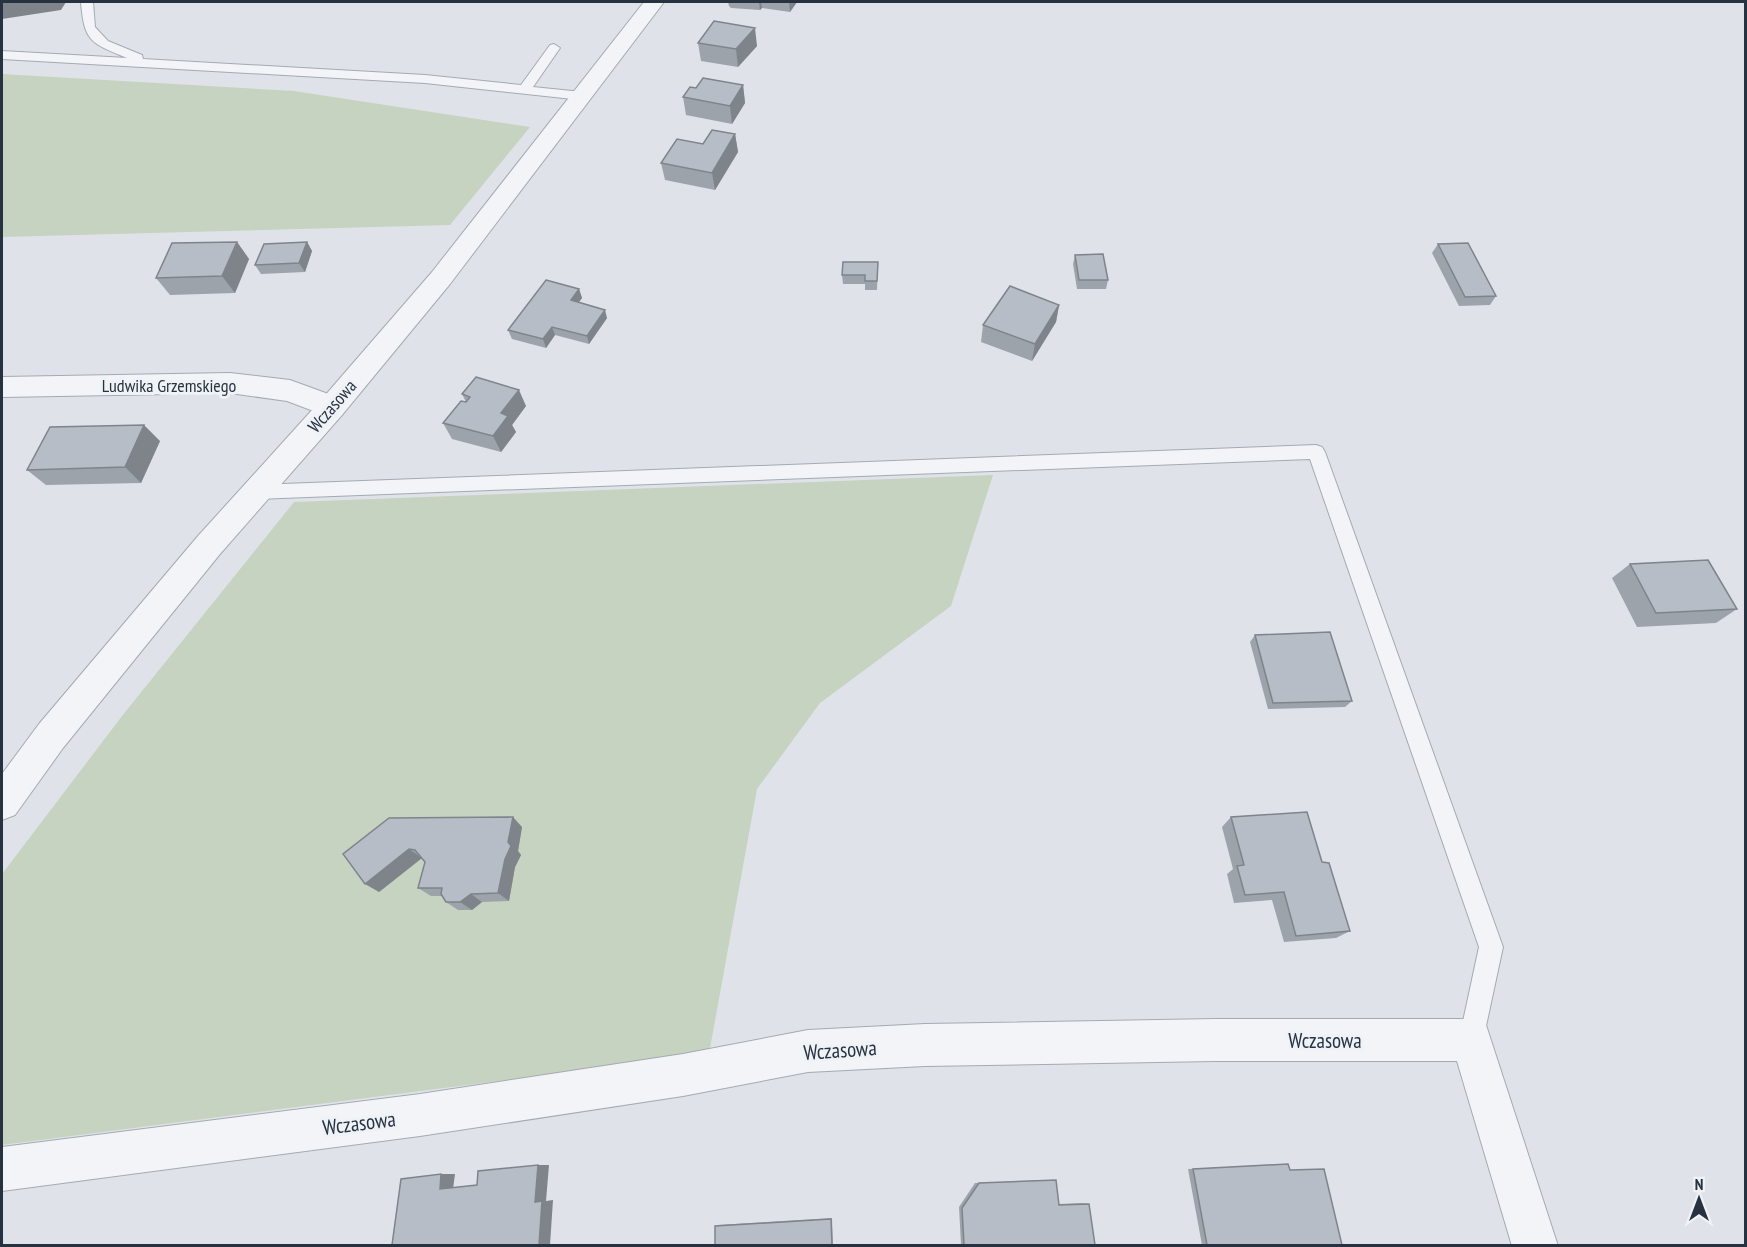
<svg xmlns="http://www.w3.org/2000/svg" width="1747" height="1247" viewBox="0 0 1747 1247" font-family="'PT Sans Narrow',sans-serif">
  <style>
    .green { fill: #c6d3c0 }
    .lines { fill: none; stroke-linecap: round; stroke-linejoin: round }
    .service-casing { stroke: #a4aab3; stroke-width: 2 }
    .minor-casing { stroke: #a4aab3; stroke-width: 2 }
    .tertiary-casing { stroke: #a4aab3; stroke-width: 2 }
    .service { fill: #f2f4f7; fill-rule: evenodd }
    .minor { fill: #f2f4f7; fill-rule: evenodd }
    .tertiary { fill: #f2f4f7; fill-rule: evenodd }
    .wall { fill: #9da3aa }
    .shaded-wall { fill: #7f848b }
    .building { fill: #b6bdc6; stroke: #7f848b; stroke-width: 1.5 }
    .labels { text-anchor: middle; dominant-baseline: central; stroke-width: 6; stroke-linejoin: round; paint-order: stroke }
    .street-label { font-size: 18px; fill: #273241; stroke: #eff2f6 }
    .near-street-label { font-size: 21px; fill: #273241; stroke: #eff2f6 }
  </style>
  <rect width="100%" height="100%" fill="#dfe3e9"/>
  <g class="green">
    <polygon points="2,74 294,91 530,127 450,225 2,237"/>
    <polygon points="993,475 951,606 820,703 757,789 709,1054 2,1145 2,874 122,716 294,502"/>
  </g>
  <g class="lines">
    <g class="service-casing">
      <g id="service">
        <path d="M 81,2 L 93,2 L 95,27 L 108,41 L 142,55 L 143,59 L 425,75 L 521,85 L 550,45 L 554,44 L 560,48 L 533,87 L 582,92 L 589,96 L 582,100 L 425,83 L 2,59 L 2,51 L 127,58 C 91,43 84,42 81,2 Z"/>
        <polygon points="1316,445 1322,447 1325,452 1503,947 1483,1040 1480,1049 1471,1052 1462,1049 1459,1040 1479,947 1310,459 256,499 250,497 247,492 250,487 256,485"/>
      </g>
    </g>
    <g class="minor-casing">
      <g id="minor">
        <polygon points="230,373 290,380 342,399 346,407 342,415 332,418 287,401 230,393 2,397 2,377"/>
        <polygon points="1215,1019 1471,1019 1486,1025 1558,1246 1512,1246 1457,1061 1215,1061 925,1066 808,1072 683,1096 420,1136 2,1191 2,1147 420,1094 683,1054 808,1030 925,1024"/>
      </g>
    </g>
    <g class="tertiary-casing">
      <polygon id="tertiary" points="644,2 664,2 450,284 342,415 220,554 63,748 15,815 2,820 2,774 39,724 198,536 322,399 432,272"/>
    </g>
    <use href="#service" class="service"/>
    <use href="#minor" class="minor"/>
    <use href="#tertiary" class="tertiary"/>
  </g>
  <g class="wall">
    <polygon points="728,2 797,2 790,12 762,8 760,10 731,8 729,6"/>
    <polygon points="698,43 757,46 738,67 701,61"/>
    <polygon points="743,85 745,103 732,124 686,115 683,97 696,88"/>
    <polygon points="735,134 738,152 715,190 665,180 661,163 703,144"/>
    <polygon points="237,242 249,259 235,293 170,295 156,278"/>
    <polygon points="307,242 312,251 305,272 261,274 255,265"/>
    <polygon points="1438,244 1496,296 1490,305 1459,306 1432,253"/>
    <polygon points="1075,255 1108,280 1106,289 1077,289 1073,264"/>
    <polygon points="878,262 877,290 865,290 865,284 843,284 842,275"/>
    <polygon points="579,289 582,298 578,303 607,318 589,344 555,335 546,348 512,339 508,330"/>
    <polygon points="1059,305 1056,322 1032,361 981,342 983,325"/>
    <polygon points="462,394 526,406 512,425 516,432 501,452 452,439 443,423 466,402"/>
    <polygon points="160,441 141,483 46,485 27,470"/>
    <polygon points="1630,564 1737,609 1716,623 1637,627 1612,578"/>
    <polygon points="1255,635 1352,701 1345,707 1268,709 1250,642"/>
    <polygon points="1231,817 1322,862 1350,931 1336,938 1284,942 1272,900 1234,903 1227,874 1233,869 1222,827"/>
    <polygon points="522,827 518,851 521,855 515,867 509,901 482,902 472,910 458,910 446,902 442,896 431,896 418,888 425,862 422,858 379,892 343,854"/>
    <polygon points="1288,1164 1290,1170 1342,1245 1202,1245 1188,1169"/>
    <polygon points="1050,1180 1059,1204 1082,1203 1089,1204 1095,1245 961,1245 959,1207 975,1183"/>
    <polygon points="832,1218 833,1245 715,1245 715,1226 718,1225"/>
  </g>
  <g class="shaded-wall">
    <polygon points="2,2 66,2 61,10 2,19"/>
    <polygon points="759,2 761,2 762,8 760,10"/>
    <polygon points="789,2 797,2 790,12"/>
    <polygon points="755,28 757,46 738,67 736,49"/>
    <polygon points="743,85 745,103 732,124 730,106"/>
    <polygon points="735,134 738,152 715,190 712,173"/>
    <polygon points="237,242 249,259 235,293 222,276"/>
    <polygon points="307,242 312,251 305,272 299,263"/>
    <polygon points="579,289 582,298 574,309 571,300"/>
    <polygon points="1059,305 1056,322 1032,361 1035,344"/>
    <polygon points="605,310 607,318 589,344 587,336"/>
    <polygon points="552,327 555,335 546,348 543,339"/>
    <polygon points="519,390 526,406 512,425 516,432 501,452 493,436 501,413"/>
    <polygon points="144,425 160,441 141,483 125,467"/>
    <polygon points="513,817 522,827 518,851 521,855 515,867 509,901 498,893"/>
    <polygon points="409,849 422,858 379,892 365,884"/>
    <polygon points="471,894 482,902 472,910 460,902"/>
    <polygon points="538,1165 549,1165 546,1201 553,1200 550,1245 539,1245 535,1202"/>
    <polygon points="441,1174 455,1174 453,1189 440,1189"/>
  </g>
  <g class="building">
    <polygon points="714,21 755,28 736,49 698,43"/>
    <polygon points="703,78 743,85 730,106 683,97 690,87 696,88"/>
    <polygon points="712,130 735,134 712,173 661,163 677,139 703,144"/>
    <polygon points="237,242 222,276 156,278 172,243"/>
    <polygon points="307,242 299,263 255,265 264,244"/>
    <polygon points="1468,243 1496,296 1465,297 1438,244"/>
    <polygon points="1103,254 1108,280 1079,280 1075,255"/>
    <polygon points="843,262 878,262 877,281 865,281 865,275 842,275"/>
    <polygon points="546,280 579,289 571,300 605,310 587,336 552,327 543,339 508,330"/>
    <polygon points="1010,286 1059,305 1035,344 983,325"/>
    <polygon points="476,377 519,390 501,413 508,416 493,436 443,423 461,401 466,402 470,397 462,394"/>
    <polygon points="144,425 125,467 27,470 50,427"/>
    <polygon points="1708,560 1737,609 1656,613 1630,564"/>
    <polygon points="1330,632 1352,701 1273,703 1255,635"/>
    <polygon points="1307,812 1322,862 1329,863 1350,931 1296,936 1284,892 1245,895 1237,866 1244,865 1231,817"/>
    <polygon points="513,817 508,842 511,846 505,859 498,893 471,894 460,902 446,902 441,894 442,888 418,888 425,862 415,850 409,849 365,884 343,854 389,818"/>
    <polygon points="1288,1164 1290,1170 1324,1169 1342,1245 1207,1245 1193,1169"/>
    <polygon points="538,1165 535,1202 542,1201 539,1245 392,1245 401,1179 441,1174 440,1189 477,1185 478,1171"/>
    <polygon points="1056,1180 1059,1205 1089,1204 1095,1245 964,1245 962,1208 979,1183"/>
    <polygon points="831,1219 832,1245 715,1245 715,1226"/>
  </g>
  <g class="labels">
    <g class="street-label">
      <text x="169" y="385">Ludwika Grzemskiego</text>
      <text transform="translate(332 406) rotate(-49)">Wczasowa</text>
    </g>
    <g class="near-street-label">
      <text x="1325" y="1040">Wczasowa</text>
      <text transform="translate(840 1050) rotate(-4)">Wczasowa</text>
      <text transform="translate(359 1123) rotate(-7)">Wczasowa</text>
    </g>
  </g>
  <rect width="1747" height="1247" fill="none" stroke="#273241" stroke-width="6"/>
  <g transform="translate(1699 1199)" stroke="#eff2f6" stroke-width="4.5" paint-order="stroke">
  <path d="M0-4.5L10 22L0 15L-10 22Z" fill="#273241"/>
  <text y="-9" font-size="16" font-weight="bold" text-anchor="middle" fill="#273241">N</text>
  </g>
</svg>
